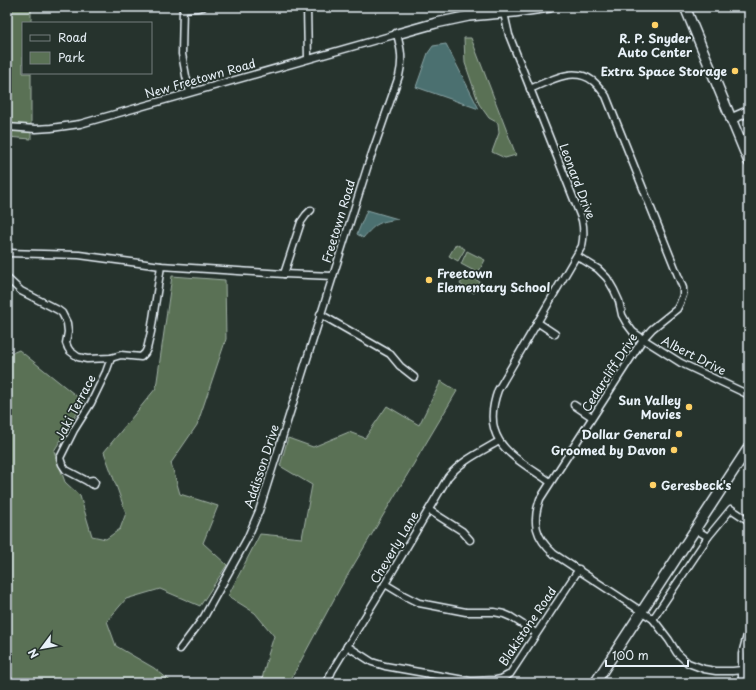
<svg xmlns="http://www.w3.org/2000/svg" width="756" height="690" viewBox="0 0 756 690" font-family="'Playpen Sans',sans-serif">
  <style>
    .green { fill: #5a7155; stroke: #a1b1a6 }
    .water { fill: #4b706f; stroke: #8aa4a6 }
    .lines { fill: none; stroke-linecap: round; stroke-linejoin: round }
    .street-casing { stroke: #e8f1f8; stroke-width: 9 }
    .secondary-casing { stroke: #e8f1f8; stroke-width: 12 }
    .street { stroke: #26332d; stroke-width: 6 }
    .secondary { stroke: #26332d; stroke-width: 9 }
    .poi-dot { fill: #ffd166; stroke: #26332d; stroke-width: 1.5 }
    .labels { text-anchor: middle; dominant-baseline: central; stroke-width: 3.5; stroke-linejoin: round; paint-order: stroke }
    .poi-label { font-size: 12px; font-weight: bold; fill: #e8f1f8; stroke: #26332d; text-anchor: end }
    .street-label { font-size: 12px; fill: #e8f1f8; stroke: #26332d }
  </style>
  <rect width="100%" height="100%" fill="#26332d"/>
  <filter id="ink" filterUnits="userSpaceOnUse"><feTurbulence type="fractalNoise" baseFrequency=".025" numOctaves="2"/><feDisplacementMap in="SourceGraphic" scale="8" xChannelSelector="R" yChannelSelector="G"/><feConvolveMatrix kernelMatrix="1 2 1 2 8 2 1 2 1" color-interpolation-filters="sRGB"/></filter>
  <g filter="url(#ink)">
    <g class="green">
      <polygon points="7,7 31,7 31,23 23,23 23,73 31,73 31,139 7,137"/>
      <polygon points="464,38 471,38 516,155 505,158 492,152 499,133 498,123 489,118 479,104 465,63"/>
      <polygon points="456,244 465,249 458,261 449,256"/>
      <polygon points="467,251 485,260 478,273 461,264"/>
      <polygon points="466,274 480,282 474,293 460,284"/>
      <polygon points="172,276 225,280 226,339 197,425 171,463 180,494 218,506 203,543 227,565 200,606 160,589 126,599 107,621 116,646 154,668 173,683 17,683 13,680 7,683 7,355 19,350 84,402 54,451 65,482 80,496 92,536 106,539 120,529 126,513 104,452 156,388"/>
      <polygon points="441,381 457,391 340,588 290,681 290,683 261,683 268,655 274,636 255,613 228,596 260,534 302,538 312,485 280,466 288,438 313,447 349,432 365,438 387,406 419,425"/>
    </g>
    <g class="water">
      <polygon points="446,44 479,109 416,87 428,53 433,46"/>
      <path d="M 367,210 L 398,219 C 379,222 376,223 363,238 L 357,234 Z"/>
    </g>
    <g class="lines">
      <g class="street-casing">
        <g id="street">
          <polyline points="183,7 182,54 186,76 190,92"/>
          <polyline points="307,7 308,59"/>
          <polyline points="183,9 197,8 203,7"/>
          <path d="M 504,13 L 509,35 L 582,220 C 584,229 584,236 582,246 L 498,390 C 479,442 513,456 550,482"/>
          <path d="M 530,89 C 549,81 573,66 593,81 C 598,85 602,91 606,96 L 683,288 L 683,295 L 680,303 L 677,309 L 652,329 L 643,339 L 540,499 C 532,522 535,537 554,554 L 653,619 L 669,640 L 677,653 L 688,663 L 704,669 L 716,671 L 733,671 L 742,670"/>
          <path d="M 7,127 L 36,129 L 51,128 L 80,124 L 397,34 C 401,49 403,60 399,76 L 368,165 L 259,511 L 247,539 L 204,617 L 180,649"/>
          <polyline points="7,253 79,255 161,266 284,274 333,276"/>
          <polyline points="577,256 598,269 607,278 614,290 619,301 622,315 627,324 633,332 643,339 681,363 749,395"/>
          <polyline points="284,274 301,222 306,215 311,210"/>
          <polyline points="7,278 21,291 58,310 62,313 67,323 68,332 66,343 68,348 70,351 78,357 87,359 111,358 121,355 141,357 145,353 147,349 151,332 161,266"/>
          <polyline points="320,314 390,354 400,366 414,377"/>
          <polyline points="537,322 555,334"/>
          <polyline points="574,405 592,417"/>
          <polyline points="87,481 93,480 95,482 94,485 91,484 87,481 66,470 62,464 60,458 74,430 91,403 106,372 111,358"/>
          <polyline points="429,510 462,531 470,540"/>
          <polyline points="695,529 708,537"/>
          <polyline points="385,584 405,596 419,603 466,612 494,612 504,614 511,617 536,633"/>
          <polyline points="653,619 708,537 731,509 749,521"/>
          <polyline points="347,646 372,662 385,666 464,680 471,681 496,680 501,679 510,674 579,569"/>
          <path d="M 327,683 L 332,671 L 385,584 L 448,477 C 462,460 481,452 499,441"/>
          <polyline points="742,683 742,654 749,628"/>
        </g>
      </g>
      <g class="secondary-casing">
        <g id="secondary">
          <polyline points="685,7 749,162"/>
          <polyline points="397,34 436,23 469,16 514,12 550,7"/>
          <polyline points="731,119 749,111"/>
          <polyline points="595,683 749,447"/>
        </g>
      </g>
      <use href="#street" class="street"/>
      <use href="#secondary" class="secondary"/>
    </g>
  </g>
  <g class="poi-dot">
    <circle cx="655" cy="25" r="4"/>
    <circle cx="735" cy="71" r="4"/>
    <circle cx="429" cy="280" r="4"/>
    <circle cx="689" cy="407" r="4"/>
    <circle cx="679" cy="434" r="4"/>
    <circle cx="674" cy="450" r="4"/>
    <circle cx="653" cy="485" r="4"/>
  </g>
  <g class="labels">
    <g class="poi-label">
      <text x="655" y="38" text-anchor="middle">R. P. Snyder<tspan x="655" dy="14">Auto Center</tspan></text>
      <text x="727" y="71">Extra Space Storage</text>
      <text x="437" y="273" text-anchor="start">Freetown<tspan x="437" dy="14">Elementary School</tspan></text>
      <text x="681" y="400">Sun Valley<tspan x="681" dy="14">Movies</tspan></text>
      <text x="671" y="434">Dollar General</text>
      <text x="666" y="450">Groomed by Davon</text>
      <text x="661" y="485" text-anchor="start">Geresbeck's</text>
    </g>
    <g class="street-label">
      <text transform="translate(200 78) rotate(-16)">New Freetown Road</text>
      <text transform="translate(578 181) rotate(69)">Leonard Drive</text>
      <text transform="translate(338 221) rotate(-73)">Freetown Road</text>
      <text transform="translate(694 355) rotate(27)">Albert Drive</text>
      <text transform="translate(609 372) rotate(-57)">Cedarcliff Drive</text>
      <text transform="translate(75 407) rotate(-62)">Jaki Terrace</text>
      <text transform="translate(261 466) rotate(-72)">Addisson Drive</text>
      <text transform="translate(394 547) rotate(-59)">Cheverly Lane</text>
      <text transform="translate(527 626) rotate(-56)">Blakistone Road</text>
    </g>
  </g>
  <rect width="756" height="690" fill="none" stroke="#26332d" stroke-width="24"/>
  <rect x="12" y="12" width="732" height="666" fill="none" stroke="#e8f1f8" stroke-width="1.5" filter="url(#ink)"/>
  <rect x="22" y="22" width="130" height="52" fill="#26332d" stroke="#747f7e"/>
  <rect x="30" y="35" width="20" height="6" fill="#26332d" stroke="#747f7e"/>
  <text x="58" y="42" font-size="12" fill="#e8f1f8">Road</text>
  <rect x="30" y="52" width="20" height="12" fill="#5a7155" stroke="#747f7e"/>
  <text x="58" y="62" font-size="12" fill="#e8f1f8">Park</text>
  <g transform="translate(42 648) rotate(238)" stroke="#26332d" stroke-width="3" paint-order="stroke">
  <path d="M0-3L7 15L0 10L-7 15Z" fill="#e8f1f8"/>
  <text y="-6" font-size="11" font-weight="bold" text-anchor="middle" fill="#e8f1f8">N</text>
  </g>
  <path d="M606 660v6h82v-6" fill="none" stroke="#e8f1f8" stroke-width="2"/>
  <text x="612" y="660" font-size="12" fill="#e8f1f8" stroke="#26332d" stroke-width="3" paint-order="stroke">100 m</text>
</svg>
